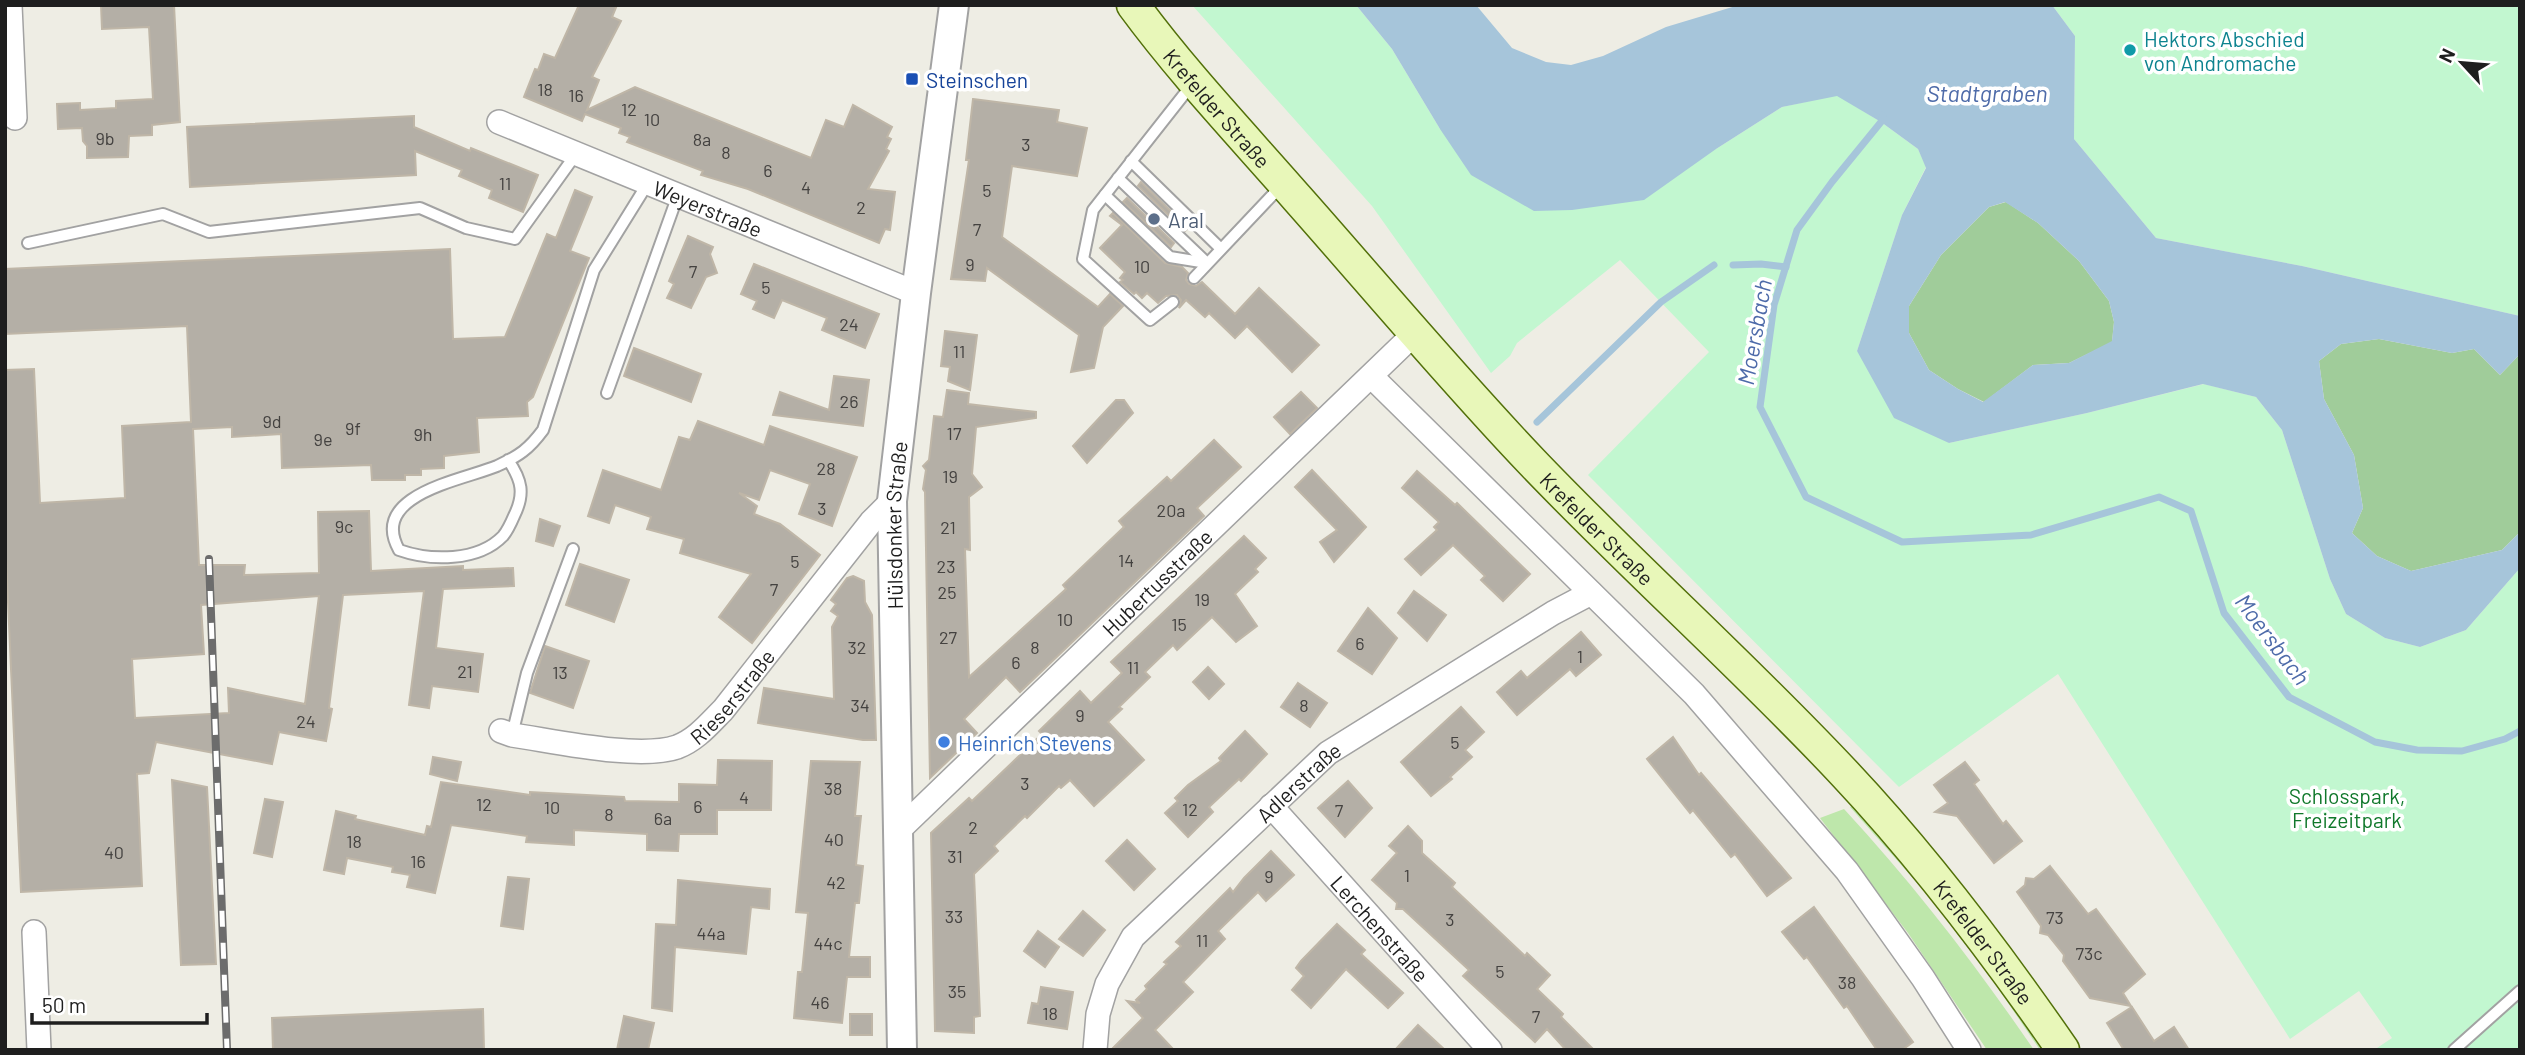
<svg xmlns="http://www.w3.org/2000/svg" width="2525" height="1055" viewBox="0 0 2525 1055" font-family="Barlow,sans-serif">
  <style>
    .grass { fill: #bee7ab }
    .forest { fill: #a0cc9a }
    .park { fill: #c2f7d0 }
    .water { fill: #a6c5da; fill-rule: evenodd }
    .lines { fill: none; stroke-linecap: round; stroke-linejoin: round }
    .stream { stroke: #a6c5da; stroke-width: 7 }
    .building { fill: #b4afa6; stroke: #bfb6a7; stroke-width: 2; fill-rule: evenodd }
    .service-casing { stroke: #a2a2a2; stroke-width: 14 }
    .minor-casing { stroke: #a2a2a2; stroke-width: 26 }
    .tertiary-casing { stroke: #a2a2a2; stroke-width: 32 }
    .secondary-casing { stroke: #527009; stroke-width: 35 }
    .service { stroke: #fff; stroke-width: 10 }
    .minor { stroke: #fff; stroke-width: 23 }
    .tertiary { stroke: #fff; stroke-width: 28 }
    .secondary { stroke: #e8f7b9; stroke-width: 32 }
    .rail-casing { stroke: #6c6c6c; stroke-width: 8 }
    .rail { stroke: #fff; stroke-width: 5; stroke-dasharray: 16; stroke-linecap: butt }
    .culture-dot { fill: #0f9aa8; stroke: #fff; stroke-width: 2.5 }
    .transit-dot { fill: #1a4fb4; stroke: #fff; stroke-width: 2.5 }
    .service-dot { fill: #5c6f8a; stroke: #fff; stroke-width: 2.5 }
    .shop-dot { fill: #3f7fe0; stroke: #fff; stroke-width: 2.5 }
    .labels { text-anchor: middle; dominant-baseline: central; stroke-width: 7; stroke-linejoin: round; paint-order: stroke }
    .number-label { font-size: 18px; fill: #444240 }
    .culture-label { font-size: 21px; fill: #0d838f; stroke: #fff; text-anchor: start }
    .transit-label { font-size: 21px; fill: #164399; stroke: #fff; text-anchor: start }
    .street-label { font-size: 21px; fill: #1e1e1e; stroke: #fff }
    .service-label { font-size: 21px; fill: #4e5e75; stroke: #fff; text-anchor: start }
    .shop-label { font-size: 21px; fill: #366cbe; stroke: #fff; text-anchor: start }
    .park-label { font-size: 21px; fill: #10782b; stroke: #fff }
    .water-label { font-size: 23px; font-style: italic; fill: #4e6ba9; stroke: #fff }
  </style>
  <rect width="100%" height="100%" fill="#eeede4"/>
  <g class="grass">
    <polygon points="1857,804 1897,848 2047,1050 2040,1050 1987,972 1941,910 1850,807"/>
    <path d="M 1844,809 C 1915,886 1975,964 2034,1050 L 1987,1050 L 1908,933 L 1820,818 Z"/>
  </g>
  <g class="forest">
    <polygon points="2006,202 2038,223 2079,261 2109,301 2114,322 2112,342 2069,363 2033,365 1984,402 1958,389 1929,370 1909,333 1909,306 1941,255 1989,207"/>
    <polygon points="2379,339 2452,353 2474,349 2500,375 2520,354 2520,532 2502,550 2411,571 2377,556 2352,533 2363,508 2354,455 2324,399 2319,361 2341,344"/>
  </g>
  <g class="park">
    <polygon points="1192,5 1356,5 1392,49 1440,129 1716,149 1782,107 1837,95 1881,122 1918,149 1926,167 1902,215 1857,351 1949,443 2087,413 2204,384 2256,397 2282,430 2330,579 2346,614 2385,638 2420,647 2466,630 2520,568 2520,1050 2374,1050 2392,1038 2359,991 2290,1039 2058,674 1899,787 1588,475 1709,352 1620,260 1517,343 1510,356 1491,373 1372,206"/>
    <polygon points="2052,5 2520,5 2520,316 2302,266 2156,238 2074,139 2075,36"/>
  </g>
  <path class="water" d="M 1356,5 L 1476,5 L 1512,48 L 1546,62 L 1571,65 L 1603,56 L 1666,27 L 1739,5 L 2052,5 L 2075,36 L 2074,139 L 2156,238 L 2302,266 L 2520,316 L 2520,354 L 2500,375 L 2474,349 L 2452,353 L 2379,339 L 2341,344 L 2319,361 L 2324,399 L 2354,455 L 2363,508 L 2352,533 L 2377,556 L 2411,571 L 2502,550 L 2520,532 L 2520,568 L 2466,630 L 2420,647 L 2385,638 L 2346,614 L 2330,579 L 2282,430 L 2256,397 L 2203,384 L 2087,413 L 1949,443 L 1894,418 L 1857,351 L 1902,215 L 1926,168 L 1918,149 L 1881,122 L 1837,96 L 1782,107 L 1716,149 L 1644,200 L 1572,210 L 1534,211 L 1471,175 L 1440,129 L 1392,49 ZM 2005,202 L 2038,223 L 2079,261 L 2109,301 L 2114,322 L 2112,341 L 2069,363 L 2033,365 L 1983,402 L 1958,389 L 1929,370 L 1909,333 L 1909,306 L 1941,255 L 1989,207 Z"/>
  <g class="lines">
    <g class="stream">
      <polyline points="1883,115 1881,122 1832,182 1797,230 1774,305 1760,407 1806,497 1902,542 2031,535 2159,497 2191,511 2224,613 2289,697 2375,742 2417,750 2462,751 2505,739 2520,731"/>
      <polyline points="1733,265 1761,264 1786,267"/>
      <polyline points="1537,422 1661,302 1714,265"/>
    </g>
  </g>
  <g class="building">
    <polygon points="101,5 174,5 180,122 152,125 152,135 129,136 128,157 87,158 87,146 83,141 82,128 58,129 57,104 80,103 80,110 116,108 116,101 153,99 149,27 102,29"/>
    <polygon points="579,5 617,5 612,17 621,21 592,77 599,80 587,110 635,87 811,158 826,120 844,127 853,105 892,127 887,137 891,139 886,149 889,151 868,189 895,192 890,230 885,229 879,243 748,189 701,175 703,171 627,142 630,137 619,133 621,128 585,114 582,121 524,97 535,69 538,70 544,54 555,58"/>
    <polygon points="973,99 1059,110 1057,122 1087,128 1077,176 1012,166 1002,237 1098,307 1110,294 1123,306 1103,327 1094,368 1071,372 1079,335 987,268 985,281 951,279 969,160 966,160"/>
    <polygon points="414,116 414,127 470,151 471,148 538,175 523,212 489,198 492,190 459,176 462,170 415,151 416,175 190,187 187,127"/>
    <polygon points="1141,182 1188,228 1185,231 1138,186"/>
    <path d="M 575,190 L 592,197 L 570,251 L 589,258 L 533,397 L 527,402 L 528,416 L 477,418 L 479,452 L 444,456 L 444,468 L 421,469 L 421,475 L 405,475 L 405,480 L 372,480 L 371,465 L 282,468 L 281,434 L 232,437 L 232,427 L 193,429 L 199,565 L 245,565 L 244,575 L 319,573 L 318,512 L 369,511 L 371,571 L 463,566 L 463,570 L 513,568 L 514,586 L 443,589 L 436,648 L 483,654 L 478,692 L 432,686 L 429,708 L 409,705 L 424,591 L 343,595 L 329,708 L 332,709 L 326,741 L 279,732 L 272,764 L 156,742 L 149,773 L 137,774 L 142,886 L 21,892 L 5,535 L 5,370 L 34,369 L 40,503 L 125,498 L 122,426 L 191,422 L 187,326 L 5,334 L 5,269 L 450,249 L 453,339 L 505,337 L 547,234 L 556,238 ZM 319,596 L 305,704 L 228,688 L 229,713 L 135,718 L 132,659 L 204,654 L 201,605 Z"/>
    <polygon points="1127,198 1174,243 1171,247 1123,202"/>
    <polygon points="1113,213 1165,263 1182,267 1188,273 1186,280 1189,284 1196,286 1202,282 1235,314 1259,288 1319,345 1292,372 1247,326 1235,338 1209,313 1205,317 1186,300 1179,308 1181,300 1177,295 1166,296 1158,303 1147,293 1142,298 1136,292 1134,294 1120,282 1123,280 1120,278 1125,272 1100,248 1122,225 1110,216"/>
    <polygon points="688,236 713,247 710,254 717,273 706,277 691,308 667,298 674,284 669,281"/>
    <polygon points="754,264 879,314 865,348 822,330 827,318 782,300 774,318 753,309 757,301 741,294"/>
    <polygon points="945,331 977,335 970,390 948,381 950,367 941,366"/>
    <polygon points="634,348 701,374 691,402 624,376"/>
    <polygon points="834,376 869,380 863,426 773,415 780,392 829,410"/>
    <polygon points="947,390 969,393 968,404 1036,412 1036,418 976,427 972,474 982,487 969,497 970,550 965,549 969,677 1066,589 1063,585 1124,527 1119,521 1167,477 1171,481 1214,440 1241,467 1197,508 1204,516 1020,692 1006,677 964,719 977,733 930,778 925,492 923,489 926,470 923,466 929,460 934,416 943,417"/>
    <polygon points="1301,392 1317,408 1290,434 1274,417"/>
    <polygon points="1116,400 1124,400 1133,413 1087,463 1073,446"/>
    <polygon points="698,421 764,445 770,426 857,457 832,526 799,514 810,484 770,470 759,500 739,493 757,506 754,514 780,524 820,555 752,643 719,617 751,574 680,553 684,539 647,529 651,517 615,505 609,523 588,516 603,470 661,490 679,437 690,440"/>
    <polygon points="1312,470 1366,527 1334,562 1320,542 1337,530 1295,487"/>
    <polygon points="1417,471 1455,505 1457,503 1530,574 1503,601 1481,580 1485,576 1453,545 1421,575 1405,559 1437,530 1434,527 1439,522 1402,488"/>
    <polygon points="540,519 560,526 553,546 536,541"/>
    <polygon points="1244,536 1266,558 1255,569 1258,572 1235,594 1257,626 1236,642 1212,617 1177,650 1173,645 1145,672 1150,677 1119,707 1122,709 1108,722 1144,760 1094,806 1070,780 1061,788 1059,786 1027,818 1025,816 994,846 998,851 974,874 980,1016 974,1017 974,1033 935,1031 931,833 969,798 972,801 1042,734 1039,731 1080,691 1091,703 1122,673 1111,662"/>
    <polygon points="580,564 629,580 614,622 566,605"/>
    <polygon points="853,576 864,581 865,602 872,615 876,740 863,740 758,723 764,688 834,699 832,627 838,616 831,611 836,604 831,600 847,578"/>
    <polygon points="1414,591 1446,615 1427,641 1398,613"/>
    <polygon points="1368,608 1397,638 1372,674 1338,651"/>
    <polygon points="1581,632 1601,655 1576,676 1570,669 1517,715 1497,692 1521,671 1527,678"/>
    <polygon points="545,646 589,661 573,708 530,693"/>
    <polygon points="1208,667 1224,684 1209,699 1193,682"/>
    <polygon points="1298,683 1327,703 1310,727 1281,707"/>
    <polygon points="1461,707 1484,732 1465,750 1472,757 1450,777 1452,779 1431,796 1401,762"/>
    <polygon points="1245,731 1267,754 1241,781 1239,779 1209,807 1213,812 1188,837 1165,813 1178,801 1175,798 1188,785 1221,761 1219,758"/>
    <polygon points="1673,737 1699,775 1701,773 1791,878 1767,896 1735,854 1731,857 1693,810 1690,813 1647,759"/>
    <polygon points="433,757 461,762 457,781 430,774"/>
    <polygon points="718,760 772,761 771,810 717,810 717,834 679,834 678,851 647,850 647,834 574,830 574,845 526,842 527,836 451,825 435,893 407,887 410,875 392,872 393,867 347,858 344,874 324,870 336,811 356,816 355,819 425,835 427,826 431,827 441,782 530,795 530,792 624,797 625,801 679,802 679,784 717,785"/>
    <polygon points="811,761 860,762 855,816 861,816 856,865 863,866 859,903 855,903 849,957 870,957 870,977 847,977 842,1023 794,1018 798,972 802,972 808,913 796,912"/>
    <polygon points="1965,762 1979,780 1974,784 2003,824 2006,821 2022,841 1994,863 1957,816 1935,812 1948,803 1934,785"/>
    <polygon points="172,780 207,787 216,964 181,965"/>
    <polygon points="1348,781 1372,808 1345,837 1318,808"/>
    <polygon points="265,799 283,802 272,857 254,853"/>
    <polygon points="1408,826 1422,841 1422,853 1455,883 1452,887 1525,956 1527,953 1550,975 1537,989 1563,1014 1561,1017 1594,1050 1566,1050 1547,1029 1535,1042 1463,976 1469,970 1403,909 1396,909 1397,903 1372,880 1397,853 1389,846"/>
    <polygon points="1127,840 1155,869 1134,890 1106,861"/>
    <polygon points="1271,851 1294,875 1266,901 1258,892 1218,931 1225,939 1183,982 1193,992 1155,1030 1174,1050 1111,1050 1143,1018 1127,1001 1140,1003 1136,1000 1147,989 1145,986 1167,964 1164,962 1181,946 1176,942 1230,888 1233,892 1244,878"/>
    <polygon points="2050,866 2088,914 2096,909 2145,974 2123,993 2131,1006 2090,998 2063,961 2064,955 2048,935 2040,933 2041,926 2017,892 2025,885 2026,878 2034,879"/>
    <polygon points="508,877 529,879 523,929 501,926"/>
    <polygon points="678,880 770,889 769,909 751,907 746,954 675,947 672,1011 652,1008 656,924 676,925"/>
    <polygon points="1814,907 1913,1042 1902,1050 1877,1050 1847,1006 1844,1008 1807,957 1804,959 1782,932"/>
    <polygon points="1083,911 1105,930 1083,956 1059,939"/>
    <polygon points="1337,924 1365,950 1361,954 1403,993 1388,1008 1346,969 1311,1008 1292,990 1304,976 1296,968 1301,961"/>
    <polygon points="1038,931 1059,947 1045,967 1024,951"/>
    <polygon points="1041,987 1073,992 1067,1029 1028,1023 1032,1003 1038,1004"/>
    <polygon points="2132,1007 2154,1041 2174,1027 2189,1050 2124,1050 2107,1023"/>
    <polygon points="483,1009 484,1050 273,1050 272,1018"/>
    <rect x="850" y="1014" width="22" height="21"/>
    <polygon points="624,1016 654,1023 648,1050 617,1050"/>
    <polygon points="1418,1025 1445,1050 1395,1050"/>
  </g>
  <g class="lines">
    <g class="service-casing">
      <g id="service">
        <polyline points="1131,161 1220,248"/>
        <polyline points="1118,178 1207,263"/>
        <polyline points="1105,195 1170,257 1207,263"/>
        <polyline points="28,243 163,214 209,232 420,208 466,228 515,239 576,154"/>
        <polyline points="1194,278 1281,186"/>
        <polyline points="1173,302 1150,320 1083,259 1093,210 1193,83"/>
        <polyline points="607,393 678,195"/>
        <path d="M 508,460 C 522,480 525,494 514,516 C 511,523 508,530 503,536 C 478,562 430,561 399,550 C 368,494 464,480 497,466 C 519,456 529,449 543,430 L 594,270 L 648,183"/>
        <polyline points="512,735 527,673 573,549"/>
        <polyline points="2454,1050 2520,991"/>
      </g>
    </g>
    <g class="minor-casing">
      <g id="minor">
        <polyline points="10,5 15,118"/>
        <path id="s1" d="M 499,122 L 916,293"/>
        <polyline points="1371,376 1694,694 1847,871 1923,978 1969,1050"/>
        <path id="s2" d="M 501,731 L 512,735 C 554,741 638,760 677,747 C 696,740 709,724 723,710 L 871,522 L 892,501"/>
        <path id="s3" d="M 1271,806 L 1490,1050"/>
        <path id="s4" d="M 898,831 L 1415,333"/>
        <polyline points="34,932 39,1050"/>
        <path id="s5" d="M 1095,1050 L 1098,1014 L 1107,984 L 1133,937 L 1328,753 L 1553,613 L 1591,593"/>
      </g>
    </g>
    <g class="tertiary-casing">
      <g id="tertiary">
        <path id="s6" d="M 902,1050 L 892,501 L 916,293 L 954,5"/>
      </g>
    </g>
    <g class="secondary-casing">
      <g id="secondary">
        <path id="s7" d="M 1133,5 C 1183,73 1242,135 1297,198 C 1375,286 1450,376 1531,461 C 1633,568 1744,666 1845,774 C 1926,860 1996,953 2063,1050"/>
      </g>
    </g>
    <use href="#service" class="service"/>
    <use href="#minor" class="minor"/>
    <use href="#tertiary" class="tertiary"/>
    <use href="#secondary" class="secondary"/>
    <g class="rail-casing">
      <polyline id="rail" points="209,559 227,1050"/>
    </g>
    <use href="#rail" class="rail"/>
  </g>
  <circle class="culture-dot" cx="2130" cy="50" r="7"/>
  <rect class="transit-dot" x="905" y="72" width="14" height="14" rx="3.5"/>
  <circle class="service-dot" cx="1154" cy="219" r="7"/>
  <circle class="shop-dot" cx="944" cy="742" r="7"/>
  <g class="labels">
    <g class="number-label">
      <text x="545" y="89">18</text>
      <text x="576" y="95">16</text>
      <text x="629" y="109">12</text>
      <text x="652" y="119">10</text>
      <text x="105" y="138">9b</text>
      <text x="702" y="139">8a</text>
      <text x="1026" y="144">3</text>
      <text x="726" y="152">8</text>
      <text x="768" y="170">6</text>
      <text x="505" y="183">11</text>
      <text x="806" y="187">4</text>
      <text x="987" y="190">5</text>
      <text x="861" y="207">2</text>
      <text x="977" y="229">7</text>
      <text x="970" y="264">9</text>
      <text x="1142" y="266">10</text>
      <text x="693" y="271">7</text>
      <text x="766" y="287">5</text>
      <text x="849" y="324">24</text>
      <text x="959" y="351">11</text>
      <text x="849" y="401">26</text>
      <text x="272" y="421">9d</text>
      <text x="353" y="428">9f</text>
      <text x="954" y="433">17</text>
      <text x="423" y="434">9h</text>
      <text x="323" y="439">9e</text>
      <text x="826" y="468">28</text>
      <text x="950" y="476">19</text>
      <text x="822" y="508">3</text>
      <text x="1171" y="510">20a</text>
      <text x="344" y="526">9c</text>
      <text x="948" y="527">21</text>
      <text x="1126" y="560">14</text>
      <text x="795" y="561">5</text>
      <text x="946" y="566">23</text>
      <text x="774" y="589">7</text>
      <text x="947" y="592">25</text>
      <text x="1202" y="599">19</text>
      <text x="1065" y="619">10</text>
      <text x="1179" y="624">15</text>
      <text x="948" y="637">27</text>
      <text x="1360" y="643">6</text>
      <text x="857" y="647">32</text>
      <text x="1035" y="647">8</text>
      <text x="1580" y="656">1</text>
      <text x="1016" y="662">6</text>
      <text x="1133" y="667">11</text>
      <text x="465" y="671">21</text>
      <text x="560" y="672">13</text>
      <text x="860" y="705">34</text>
      <text x="1304" y="705">8</text>
      <text x="1080" y="715">9</text>
      <text x="306" y="721">24</text>
      <text x="1455" y="742">5</text>
      <text x="1025" y="783">3</text>
      <text x="833" y="788">38</text>
      <text x="744" y="797">4</text>
      <text x="484" y="804">12</text>
      <text x="698" y="806">6</text>
      <text x="552" y="807">10</text>
      <text x="1190" y="809">12</text>
      <text x="1339" y="810">7</text>
      <text x="609" y="814">8</text>
      <text x="663" y="818">6a</text>
      <text x="973" y="827">2</text>
      <text x="834" y="839">40</text>
      <text x="354" y="841">18</text>
      <text x="114" y="852">40</text>
      <text x="955" y="856">31</text>
      <text x="418" y="861">16</text>
      <text x="1407" y="875">1</text>
      <text x="1269" y="876">9</text>
      <text x="836" y="882">42</text>
      <text x="954" y="916">33</text>
      <text x="2055" y="917">73</text>
      <text x="1450" y="919">3</text>
      <text x="711" y="933">44a</text>
      <text x="1202" y="940">11</text>
      <text x="828" y="943">44c</text>
      <text x="2089" y="953">73c</text>
      <text x="1500" y="971">5</text>
      <text x="1847" y="982">38</text>
      <text x="957" y="991">35</text>
      <text x="820" y="1002">46</text>
      <text x="1050" y="1013">18</text>
      <text x="1536" y="1016">7</text>
    </g>
    <g class="culture-label">
      <text x="2144" y="38">Hektors Abschied<tspan x="2144" dy="24">von Andromache</tspan></text>
    </g>
    <g class="transit-label">
      <text x="926" y="79">Steinschen</text>
    </g>
    <g class="street-label">
      <text stroke="none"><textPath href="#s7" startOffset="133">Krefelder Straße</textPath></text>
      <text stroke="none"><textPath href="#s1" startOffset="226">Weyerstraße</textPath></text>
      <text stroke="none"><textPath href="#s6" startOffset="525">Hülsdonker Straße</textPath></text>
      <text stroke="none"><textPath href="#s7" startOffset="700">Krefelder Straße</textPath></text>
      <text stroke="none"><textPath href="#s4" startOffset="359">Hubertusstraße</textPath></text>
      <text stroke="none"><textPath href="#s2" startOffset="254">Rieserstraße</textPath></text>
      <text stroke="none"><textPath href="#s5" startOffset="348">Adlerstraße</textPath></text>
      <text stroke="none"><textPath href="#s3" startOffset="164">Lerchenstraße</textPath></text>
      <text stroke="none"><textPath href="#s7" startOffset="1267">Krefelder Straße</textPath></text>
    </g>
    <g class="service-label">
      <text x="1168" y="219">Aral</text>
    </g>
    <g class="shop-label">
      <text x="958" y="742">Heinrich Stevens</text>
    </g>
    <g class="park-label">
      <text x="2347" y="795">Schlosspark,<tspan x="2347" dy="24">Freizeitpark</tspan></text>
    </g>
    <g class="water-label">
      <text x="1987" y="93">Stadtgraben</text>
      <text transform="translate(1754 332) rotate(-80)">Moersbach</text>
      <text transform="translate(2273 639) rotate(53)">Moersbach</text>
    </g>
  </g>
  <rect width="2525" height="1055" fill="none" stroke="#1e1e1e" stroke-width="14"/>
  <g transform="translate(2462 63) rotate(296)" stroke="#ffffff" stroke-width="5" paint-order="stroke">
  <path d="M0-5L12 26L0 18L-12 26Z" fill="#1e1e1e"/>
  <text y="-10" font-size="19" font-weight="bold" text-anchor="middle" fill="#1e1e1e">N</text>
  </g>
  <path d="M32 1013v10h175v-10" fill="none" stroke="#1e1e1e" stroke-width="3.5"/>
  <text x="42" y="1013" font-size="21" fill="#1e1e1e" stroke="#ffffff" stroke-width="5" paint-order="stroke">50 m</text>
</svg>
